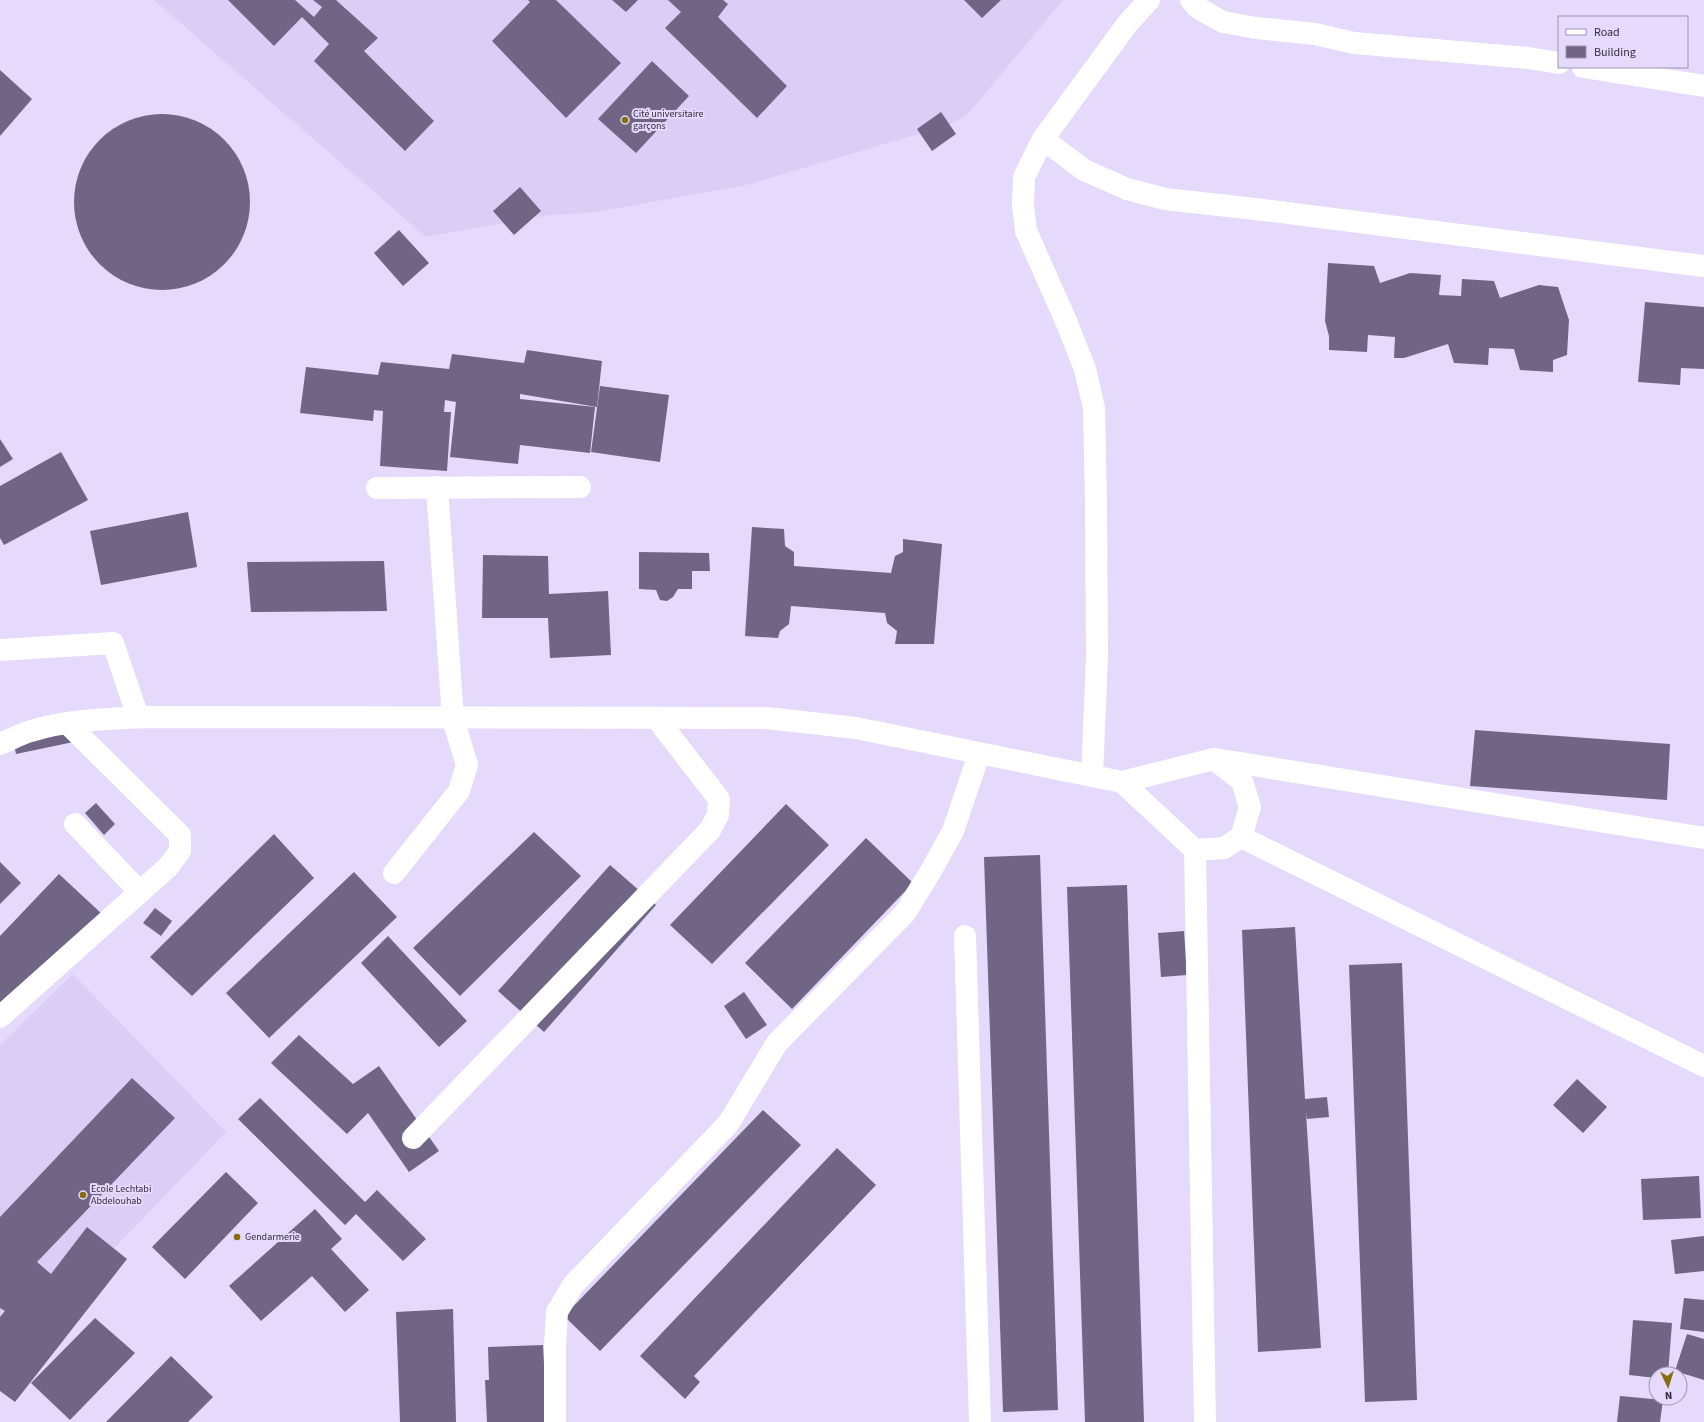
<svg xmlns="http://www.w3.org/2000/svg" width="1704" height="1422" viewBox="0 0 1704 1422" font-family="'Source Sans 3',sans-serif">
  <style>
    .built { fill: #dccdf6 }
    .building { fill: #706584 }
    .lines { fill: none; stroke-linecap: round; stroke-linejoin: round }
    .street { stroke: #fff; stroke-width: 22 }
    .poi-dot { fill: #886c0b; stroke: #e5d9fc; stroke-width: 1.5 }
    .labels { text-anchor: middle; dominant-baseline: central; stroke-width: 4; stroke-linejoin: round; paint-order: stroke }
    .poi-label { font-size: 10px; fill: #332e3c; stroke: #e5d9fc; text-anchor: start }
  </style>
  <rect width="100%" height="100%" fill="#e5d9fc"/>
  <g class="built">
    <polygon points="154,0 1063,0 967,115 949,125 746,185 596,212 549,215 426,237"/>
    <polygon points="73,974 226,1132 0,1367 0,1045"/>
  </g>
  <g class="building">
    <polygon points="228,0 295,0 314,17 322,7 313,0 336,0 378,38 364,51 434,121 405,151 314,61 329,44 302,17 274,46"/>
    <polygon points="528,0 556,0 621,63 566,118 492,41 530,2"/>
    <polygon points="612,0 638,0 626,12"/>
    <polygon points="668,0 723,0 728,4 718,17 787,86 757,118 665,28 681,12"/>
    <polygon points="964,0 1001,0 982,18"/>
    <polygon points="652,61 689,96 636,153 598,119"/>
    <polygon points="0,70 32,99 0,136"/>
    <polygon points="941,112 956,134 932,151 917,129"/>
    <circle cx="162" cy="202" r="88"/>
    <polygon points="520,187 541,211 514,235 493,211"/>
    <polygon points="399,230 429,263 403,286 374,253"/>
    <polygon points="1328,263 1374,266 1380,283 1410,273 1441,275 1439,295 1461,296 1462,279 1494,281 1500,298 1539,285 1558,287 1569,320 1567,355 1553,360 1553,372 1520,370 1514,349 1489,348 1488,365 1454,363 1448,344 1404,358 1394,358 1395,337 1368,335 1367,352 1329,350 1329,336 1325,321"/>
    <polygon points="1645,302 1704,307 1704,369 1681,368 1680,385 1638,382"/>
    <polygon points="527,350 602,361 597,407 520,394 520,399 595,407 590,453 520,445 518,464 450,457 456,402 445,400 444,412 451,412 447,471 380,466 383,411 374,410 373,421 300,413 306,367 378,375 381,362 449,369 452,354 524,363"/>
    <polygon points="600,386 669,395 660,462 591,452"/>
    <polygon points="0,439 13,459 0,467"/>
    <polygon points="61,452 88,500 4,545 0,538 0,486"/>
    <polygon points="188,512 197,567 101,585 90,531"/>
    <polygon points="752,527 784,529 785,546 794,552 794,566 891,573 895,556 903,552 903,539 942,544 934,644 895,644 897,631 887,623 885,613 791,606 789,624 780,631 778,638 745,636"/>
    <polygon points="639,552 709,553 710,571 692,571 692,589 678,589 673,597 667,601 660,600 656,590 639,589"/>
    <polygon points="483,555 548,556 549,594 608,591 611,655 550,658 548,618 482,618"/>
    <polygon points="384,561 387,611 251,612 247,562"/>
    <polygon points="1475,730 1670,744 1667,800 1470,786"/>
    <polygon points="54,731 83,740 16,754 13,740"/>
    <polygon points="96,803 115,824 104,835 85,813"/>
    <polygon points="786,804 829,845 712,964 670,925"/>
    <polygon points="534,832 581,876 460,996 413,948"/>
    <polygon points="274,834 314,878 192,996 150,957"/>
    <polygon points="866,838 913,883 792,1009 745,963"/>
    <polygon points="1040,855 1058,1410 1003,1412 984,857"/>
    <polygon points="0,862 21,883 0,904"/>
    <polygon points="610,865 656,905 544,1032 498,991"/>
    <polygon points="354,872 397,917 269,1038 226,993"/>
    <polygon points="59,874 103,915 0,1024 0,936"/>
    <polygon points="1127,885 1144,1422 1085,1422 1067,887"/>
    <polygon points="155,908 172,921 161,936 143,923"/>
    <polygon points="1295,927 1305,1099 1327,1097 1329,1117 1307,1119 1306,1113 1321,1348 1258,1352 1242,930"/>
    <polygon points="1184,931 1187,975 1161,977 1158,933"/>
    <polygon points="388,936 467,1021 439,1047 361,963"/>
    <polygon points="1402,963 1417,1400 1365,1402 1349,965"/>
    <polygon points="744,992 767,1025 746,1039 724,1006"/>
    <polygon points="299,1035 353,1084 379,1066 439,1151 409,1172 368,1113 347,1134 271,1063"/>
    <polygon points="132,1078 175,1118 37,1262 51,1274 87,1227 127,1259 15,1402 0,1391 0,1317 5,1311 0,1308 0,1217"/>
    <polygon points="1577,1079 1607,1107 1583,1133 1553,1105"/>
    <polygon points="260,1098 365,1202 377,1190 426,1239 403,1261 356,1214 345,1225 238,1119"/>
    <polygon points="763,1110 801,1145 600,1351 564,1316"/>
    <polygon points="837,1148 876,1185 694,1376 700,1382 685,1399 640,1356"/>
    <polygon points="226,1172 258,1203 185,1279 152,1247"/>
    <polygon points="1699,1176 1701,1218 1643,1220 1641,1179"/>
    <polygon points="315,1209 342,1239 331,1249 369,1290 345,1312 312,1276 261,1321 229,1286"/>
    <polygon points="1704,1236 1704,1271 1675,1274 1671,1240"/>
    <polygon points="1684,1298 1704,1300 1704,1332 1680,1329"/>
    <polygon points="453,1309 456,1422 400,1422 396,1312"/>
    <polygon points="95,1318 135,1353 70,1420 31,1383"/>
    <polygon points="1633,1320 1672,1323 1668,1374 1656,1374 1656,1378 1629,1375"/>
    <polygon points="1687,1334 1704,1339 1704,1380 1675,1371"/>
    <polygon points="543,1345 547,1422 487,1422 485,1380 489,1380 488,1347"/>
    <polygon points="171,1356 213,1397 188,1422 106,1422"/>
    <polygon points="1620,1396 1663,1400 1660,1422 1617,1422"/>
  </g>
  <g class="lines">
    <g class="street">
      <polyline points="1191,0 1198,8 1223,22 1256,28 1315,34 1354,43 1528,58 1559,63"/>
      <polyline points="1583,67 1704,86"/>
      <polyline points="1043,139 1084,170 1127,189 1165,199 1264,210 1704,266"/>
      <polyline points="377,488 580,487"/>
      <polyline points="0,650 113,643 138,717"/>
      <path d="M 0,744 C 10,740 20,734 31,731 C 69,719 110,719 149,717 L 767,718 L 856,728 L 1122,782"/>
      <polyline points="1215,759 1704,838"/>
      <polyline points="1092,776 1097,657 1096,503 1094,408 1085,369 1066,321 1026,231 1023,205 1024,177 1043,139 1128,23 1149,0"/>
      <polyline points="75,824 140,892"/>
      <polyline points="1241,837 1704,1066"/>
      <polyline points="1195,850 1224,848 1241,837 1250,807 1242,781 1214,759 1122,782 1195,850 1205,1422"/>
      <polyline points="394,873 459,791 467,765 453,719 437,487"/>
      <polyline points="965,936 980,1422"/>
      <polyline points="0,1017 168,867 180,851 180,835 68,724"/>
      <polyline points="413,1138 710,830 718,815 719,799 657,719"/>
      <polyline points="555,1422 555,1346 557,1312 573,1285 728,1124 777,1043 905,913 932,869 953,831 979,754"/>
    </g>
  </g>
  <g class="poi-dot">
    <circle cx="625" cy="120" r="4"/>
    <circle cx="83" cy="1195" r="4"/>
    <circle cx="237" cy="1237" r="4"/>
  </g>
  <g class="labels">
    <g class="poi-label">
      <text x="633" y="114">Cité universitaire<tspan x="633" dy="12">garçons</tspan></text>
      <text x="91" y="1189">Ecole Lechtabi<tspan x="91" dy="12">Abdelouhab</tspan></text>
      <text x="245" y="1237">Gendarmerie</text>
    </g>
  </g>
  <rect x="1558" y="16" width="130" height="52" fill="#e5d9fc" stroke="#9e95af"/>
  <rect x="1566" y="29" width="20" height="6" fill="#ffffff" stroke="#9e95af"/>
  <text x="1594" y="36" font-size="12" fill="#332e3c">Road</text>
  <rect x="1566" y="46" width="20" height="12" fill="#706584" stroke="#9e95af"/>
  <text x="1594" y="56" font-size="12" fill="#332e3c">Building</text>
  <g transform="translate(1668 1386) rotate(176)"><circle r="19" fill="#e5d9fc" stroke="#9e95af"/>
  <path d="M0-3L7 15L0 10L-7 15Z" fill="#886c0b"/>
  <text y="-6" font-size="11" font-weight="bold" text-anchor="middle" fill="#332e3c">N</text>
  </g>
</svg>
